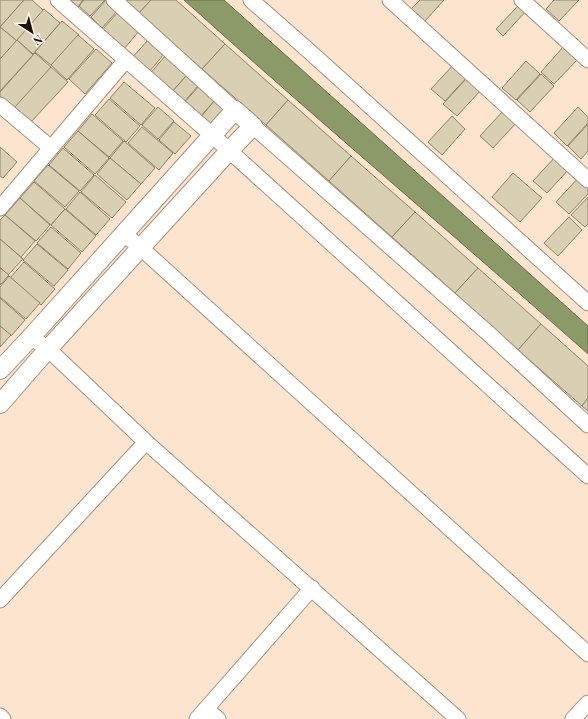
<svg xmlns="http://www.w3.org/2000/svg" width="588" height="719" viewBox="0 0 588 719" font-family="'Playfair Display',serif">
  <style>
    .water { fill: #8c9968; stroke: #6a714c }
    .building { fill: #d9d0b4; stroke: #8c846a }
    .lines { fill: none; stroke-linecap: round; stroke-linejoin: round }
    .minor-casing { stroke: #a8927e; stroke-width: 17 }
    .tertiary-casing { stroke: #a8927e; stroke-width: 20 }
    .minor { stroke: #fff; stroke-width: 15 }
    .tertiary { stroke: #fff; stroke-width: 18 }
  </style>
  <rect width="100%" height="100%" fill="#fce4cf"/>
  <path class="water" d="M 184,0 L 224,0 L 588,326 L 588,354 C 454,235 317,120 184,0 Z"/>
  <g class="building">
    <polygon points="0,0 24,0 0,27"/>
    <polygon points="24,0 32,0 44,11 17,41 0,27"/>
    <polygon points="70,0 83,0 78,7"/>
    <polygon points="84,0 105,0 90,16 79,6"/>
    <polygon points="106,0 118,10 102,28 91,17"/>
    <polygon points="125,0 151,0 139,13"/>
    <polygon points="151,0 176,0 225,44 202,69 139,13"/>
    <polygon points="420,0 444,0 425,21 411,9"/>
    <polygon points="554,0 579,0 559,21 546,9"/>
    <polygon points="520,4 527,10 503,36 496,29"/>
    <polygon points="44,9 60,23 33,54 17,40"/>
    <polygon points="118,12 139,31 124,49 102,30"/>
    <polygon points="62,21 79,35 52,66 35,52"/>
    <polygon points="0,27 17,41 0,60"/>
    <polygon points="78,35 94,49 67,80 51,65"/>
    <polygon points="17,40 33,55 0,91 0,59"/>
    <polygon points="148,40 164,54 149,72 132,58"/>
    <polygon points="225,44 288,100 266,125 202,69"/>
    <polygon points="564,46 578,59 554,84 541,72"/>
    <polygon points="96,49 112,63 85,94 69,79"/>
    <polygon points="35,53 52,68 14,109 0,96 0,92"/>
    <polygon points="165,56 187,75 171,93 150,74"/>
    <polygon points="526,61 540,74 516,100 502,88"/>
    <polygon points="455,63 469,75 445,101 431,89"/>
    <polygon points="51,67 68,82 30,123 14,108"/>
    <polygon points="541,74 554,86 530,112 517,100"/>
    <polygon points="187,75 198,86 183,103 171,93"/>
    <polygon points="467,78 481,90 457,116 443,104"/>
    <polygon points="124,82 155,108 141,125 110,98"/>
    <polygon points="199,86 215,100 199,118 183,104"/>
    <polygon points="109,99 140,126 126,142 95,115"/>
    <polygon points="215,100 227,110 212,128 200,118"/>
    <polygon points="288,100 351,156 329,181 266,125"/>
    <polygon points="158,107 174,121 158,139 142,125"/>
    <polygon points="578,107 588,117 588,123 567,146 554,133"/>
    <polygon points="504,110 517,122 493,148 480,136"/>
    <polygon points="92,114 123,141 109,157 78,131"/>
    <polygon points="452,116 465,129 442,155 428,142"/>
    <polygon points="174,122 191,136 175,154 159,140"/>
    <polygon points="588,124 588,151 581,159 568,146"/>
    <polygon points="142,127 173,153 159,170 128,143"/>
    <polygon points="78,131 109,158 95,174 64,147"/>
    <polygon points="124,141 155,168 141,184 110,158"/>
    <polygon points="0,147 17,162 3,178 0,176"/>
    <polygon points="63,148 94,175 80,191 49,165"/>
    <polygon points="557,155 571,167 547,193 533,181"/>
    <polygon points="351,156 415,212 392,237 329,181"/>
    <polygon points="110,158 141,184 127,200 97,174"/>
    <polygon points="48,165 79,191 65,207 34,181"/>
    <polygon points="513,173 542,198 520,222 492,197"/>
    <polygon points="95,175 126,202 112,218 81,192"/>
    <polygon points="580,176 588,184 588,194 569,214 556,202"/>
    <polygon points="34,182 65,209 51,225 20,198"/>
    <polygon points="80,192 110,219 96,235 66,209"/>
    <polygon points="588,197 588,224 585,227 571,215"/>
    <polygon points="20,198 50,225 36,241 5,215"/>
    <polygon points="65,209 96,236 82,252 51,225"/>
    <polygon points="415,212 478,268 455,293 392,237"/>
    <polygon points="5,215 35,241 21,257 0,239 0,220"/>
    <polygon points="569,217 582,230 558,256 544,243"/>
    <polygon points="51,227 81,253 68,269 37,243"/>
    <polygon points="0,239 23,259 8,275 0,267"/>
    <polygon points="37,244 68,270 54,286 23,260"/>
    <polygon points="24,262 55,289 41,305 10,278"/>
    <polygon points="0,268 9,275 0,285"/>
    <polygon points="478,268 541,324 518,350 455,293"/>
    <polygon points="9,276 40,303 26,319 0,297 0,287"/>
    <polygon points="0,298 25,320 11,336 0,326"/>
    <polygon points="541,324 588,366 588,398 582,406 518,350"/>
    <polygon points="0,326 11,335 0,347"/>
    <polygon points="588,398 588,411 582,406"/>
  </g>
  <g class="lines">
    <g class="minor-casing">
      <g id="minor">
        <polyline points="58,0 212,135 588,476"/>
        <polyline points="114,0 235,110"/>
        <polyline points="251,0 309,51 588,303"/>
        <polyline points="390,0 588,180"/>
        <polyline points="522,0 588,60"/>
        <polyline points="0,105 51,148"/>
        <polyline points="253,126 488,333 588,425"/>
        <polyline points="0,208 126,60"/>
        <polyline points="124,234 141,248 588,654"/>
        <polyline points="31,337 48,349 146,442 458,719"/>
        <polyline points="0,600 146,442"/>
        <polyline points="206,709 218,719"/>
        <polyline points="0,716 3,719"/>
        <polyline points="197,719 312,588"/>
        <polyline points="573,719 588,703"/>
      </g>
    </g>
    <g class="tertiary-casing">
      <polyline id="tertiary" points="0,370 31,337 235,110 253,126 229,151 48,349 0,404"/>
    </g>
    <use href="#minor" class="minor"/>
    <use href="#tertiary" class="tertiary"/>
  </g>
  <g transform="translate(32 32) rotate(144)" stroke="#fef4ec" stroke-width="3" paint-order="stroke">
  <path d="M0-3L7 15L0 10L-7 15Z" fill="#1b130b"/>
  <text y="-6" font-size="11" font-weight="bold" text-anchor="middle" fill="#1b130b">N</text>
  </g>
</svg>
